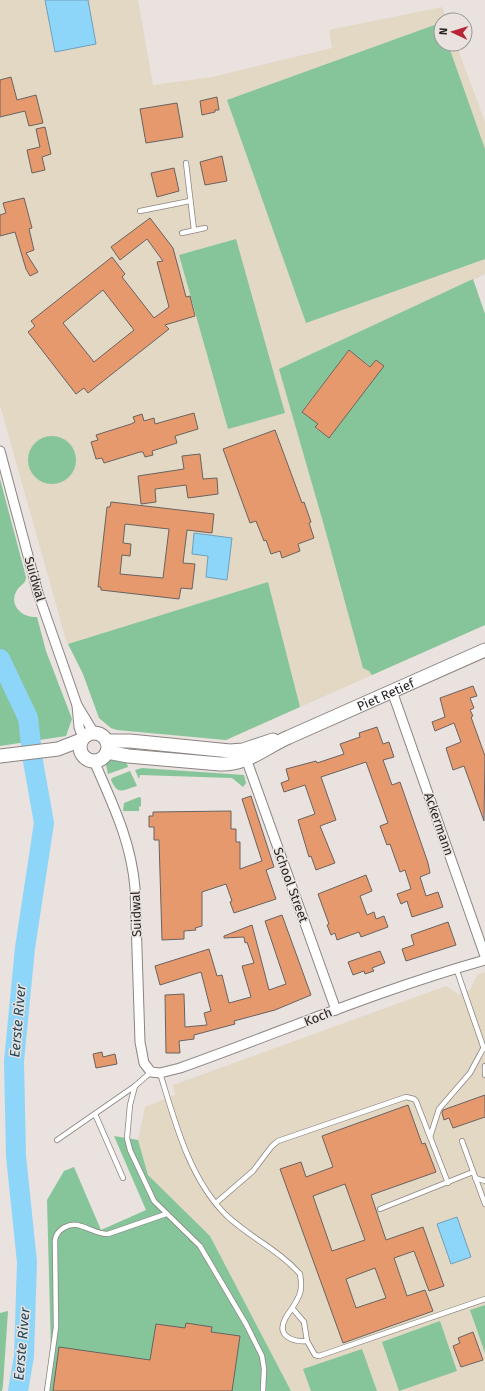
<svg xmlns="http://www.w3.org/2000/svg" width="485" height="1391" viewBox="0 0 485 1391" font-family="'Fira Sans',sans-serif">
  <style>
    .education { fill: #e3d8c4 }
    .green { fill: #86c59a; fill-rule: evenodd }
    .water { fill: #8ed5fa; stroke: #6fa0ba }
    .lines { fill: none; stroke-linecap: round; stroke-linejoin: round }
    .river { stroke: #8ed5fa; stroke-width: 20 }
    .building { fill: #e7996e; stroke: #696360; fill-rule: evenodd }
    .lane-casing { stroke: #8b8582; stroke-width: 6 }
    .street-casing { stroke: #8b8582; stroke-width: 11 }
    .secondary-casing { stroke: #8b8582; stroke-width: 15 }
    .lane { stroke: #fff; stroke-width: 4.5 }
    .street { stroke: #fff; stroke-width: 9 }
    .secondary { stroke: #fff; stroke-width: 13 }
    .labels { text-anchor: middle; dominant-baseline: central; stroke-width: 3; stroke-linejoin: round; paint-order: stroke }
    .street-label { font-size: 13px; fill: #272423; stroke: #e9e2df }
    .water-label { font-size: 14px; font-style: italic; fill: #20485c; stroke: #e9e2df }
  </style>
  <rect width="100%" height="100%" fill="#e9e2df"/>
  <g class="education">
    <polygon points="0,0 138,0 153,85 212,77 332,48 329,30 442,7 447,20 441,20 441,44 456,44 485,122 485,274 473,280 485,314 485,625 226,740 117,730 111,728 99,718 83,674 66,640 0,405"/>
    <polygon points="485,972 485,1391 291,1391 210,1236 148,1175 138,1140 145,1107 175,1095 173,1085 446,986 458,994 470,990 477,975"/>
  </g>
  <g class="green">
    <polygon points="440,23 441,44 448,44 485,149 485,259 306,323 227,100"/>
    <polygon points="236,239 285,413 228,429 179,255"/>
    <path d="M 473,279 L 485,314 L 485,625 L 372,675 L 369,671 L 363,668 L 325,529 L 279,369 ZM 349,350 L 371,367 L 376,360 L 384,366 L 329,438 L 315,428 L 318,424 L 302,411 Z"/>
    <circle cx="52" cy="460" r="24"/>
    <path d="M 0,479 L 26,577 C 26,584 21,584 17,590 C 8,605 22,618 37,617 L 46,651 L 72,719 L 66,736 L 0,746 Z"/>
    <polygon points="268,582 300,707 226,740 117,730 111,728 99,718 83,674 68,644"/>
    <polygon points="110,760 126,761 128,767 108,774 106,765"/>
    <polygon points="142,768 244,775 246,783 243,787 232,778 140,775 139,779 135,770"/>
    <path d="M 130,771 L 137,786 C 123,790 118,796 111,780 L 112,778 Z"/>
    <polygon points="139,797 141,798 141,806 139,807 139,811 123,811 124,803"/>
    <polygon points="114,1136 138,1140 148,1175 210,1236 291,1391 44,1391 51,1351 47,1200 64,1171 74,1167 101,1230 146,1210"/>
    <polygon points="485,1305 485,1353 470,1310"/>
    <polygon points="8,1311 3,1385 2,1391 0,1391 0,1313"/>
    <polygon points="440,1321 457,1371 399,1391 382,1342"/>
    <polygon points="362,1349 377,1391 311,1391 303,1369"/>
  </g>
  <g class="water">
    <polygon points="45,0 88,0 96,44 55,52"/>
    <polygon points="194,533 232,538 227,580 206,577 208,556 192,554"/>
    <polygon points="457,1217 471,1257 451,1264 437,1224"/>
  </g>
  <g class="lines">
    <polyline class="river" points="0,659 28,718 33,761 44,823 25,948 14,1061 16,1156 27,1262 24,1356 18,1391"/>
  </g>
  <g class="building">
    <polygon points="11,77 17,100 36,95 43,123 29,126 25,111 0,117 0,80"/>
    <polygon points="217,97 219,110 215,110 215,112 202,115 200,101"/>
    <polygon points="177,103 183,137 146,143 140,109"/>
    <polygon points="45,127 51,154 42,157 45,170 32,173 27,150 40,147 36,129"/>
    <polygon points="222,156 227,181 205,185 200,162"/>
    <polygon points="174,168 179,191 157,197 151,173"/>
    <polygon points="24,198 32,228 29,229 34,250 26,253 38,272 30,276 26,269 15,232 0,236 0,215 6,213 3,203"/>
    <path d="M 150,218 L 173,248 L 186,297 L 190,296 L 195,316 L 165,325 L 169,329 L 88,393 L 84,388 L 76,394 L 28,332 L 35,326 L 31,321 L 112,257 L 125,274 L 122,277 L 154,318 L 169,307 L 157,262 L 163,261 L 147,239 L 120,260 L 111,247 ZM 103,290 L 134,330 L 94,362 L 63,323 Z"/>
    <polygon points="349,350 370,367 376,360 384,366 329,438 315,427 318,424 302,412"/>
    <polygon points="194,413 198,429 175,436 177,443 152,451 153,455 145,457 143,452 140,452 104,463 102,458 96,459 91,442 98,440 96,435 131,424 135,422 133,417 142,414 144,421 154,418 155,424"/>
    <polygon points="275,430 302,503 304,502 311,522 309,523 314,538 298,544 300,551 282,558 280,551 271,554 266,540 264,541 256,521 250,523 223,449"/>
    <polygon points="200,454 203,479 217,478 218,494 188,498 186,485 155,489 156,502 141,504 138,476 184,469 182,456"/>
    <path d="M 111,502 L 214,514 L 212,533 L 187,530 L 183,563 L 195,564 L 192,589 L 181,588 L 179,599 L 101,590 L 101,587 L 98,587 L 107,507 L 110,507 ZM 125,524 L 169,529 L 163,578 L 120,574 L 122,555 L 130,556 L 131,544 L 123,543 Z"/>
    <polygon points="473,686 477,696 470,698 474,708 470,710 473,716 471,717 485,756 484,821 464,766 453,770 446,748 461,742 454,723 435,731 432,722 445,717 440,698"/>
    <polygon points="377,727 383,744 389,742 394,757 383,760 392,785 400,782 428,863 430,873 420,877 426,896 438,892 443,907 412,917 407,901 401,904 397,894 411,889 405,870 400,872 390,844 387,845 380,826 388,823 366,762 321,777 336,820 320,826 335,863 316,870 311,856 309,857 298,820 315,814 305,785 284,792 281,783 289,780 286,769 316,761 317,763 344,754 340,744 360,737 359,733"/>
    <polygon points="251,796 274,867 266,870 276,899 234,913 230,902 232,901 226,884 202,892 202,926 195,928 196,930 184,931 184,939 162,940 159,840 154,840 154,827 149,827 149,816 153,816 153,812 231,811 231,829 236,829 236,842 240,842 240,869 262,861 242,799"/>
    <polygon points="366,875 372,891 360,896 367,915 374,912 376,919 384,916 388,927 361,937 359,932 337,940 335,933 331,935 327,925 329,924 318,894"/>
    <polygon points="282,915 311,995 275,1010 234,1021 235,1024 194,1035 194,1039 179,1041 180,1053 166,1053 165,995 184,994 185,1027 207,1025 204,1013 211,1011 201,972 160,985 155,966 209,949 217,976 222,975 229,1003 251,997 242,966 254,963 247,942 245,943 244,937 224,938 224,936 252,925 269,990 286,984 265,921"/>
    <polygon points="448,922 456,945 406,961 402,949 414,945 411,935"/>
    <polygon points="380,951 385,963 372,968 374,971 365,974 364,971 353,975 348,962"/>
    <polygon points="102,1052 103,1057 115,1054 117,1064 96,1068 93,1054"/>
    <polygon points="485,1095 485,1117 453,1128 449,1118 444,1120 442,1113 443,1110"/>
    <path d="M 408,1105 L 422,1144 L 425,1143 L 436,1172 L 371,1195 L 386,1240 L 423,1227 L 444,1286 L 429,1291 L 414,1251 L 394,1258 L 407,1296 L 425,1290 L 433,1311 L 343,1343 L 280,1169 L 301,1162 L 306,1177 L 333,1167 L 322,1136 ZM 345,1184 L 365,1240 L 332,1251 L 313,1196 ZM 375,1268 L 386,1298 L 356,1308 L 346,1279 Z"/>
    <polygon points="186,1323 212,1327 211,1332 240,1336 232,1391 53,1391 59,1347 150,1360 156,1324 185,1328"/>
    <polygon points="473,1332 483,1360 461,1367 453,1346 460,1343 458,1338"/>
  </g>
  <g class="lines">
    <g class="lane-casing">
      <g id="lane">
        <polyline points="186,163 194,230"/>
        <polyline points="140,211 190,201"/>
        <polyline points="182,233 205,228"/>
        <polyline points="456,968 484,1049"/>
        <polyline points="485,1066 485,1075"/>
        <polyline points="151,1072 135,1086 130,1105 127,1138 130,1150 154,1201 200,1246 246,1324 262,1356 264,1369 263,1391"/>
        <path d="M 160,1073 C 175,1122 189,1178 226,1215 C 249,1237 279,1250 300,1274 C 301,1280 302,1287 300,1293 C 297,1303 290,1310 285,1319 C 276,1337 294,1342 307,1341"/>
        <polyline points="95,1114 123,1178"/>
        <polyline points="430,1137 439,1109 470,1073 484,1047"/>
        <polyline points="57,1140 135,1086"/>
        <polyline points="462,1141 485,1204"/>
        <polyline points="475,1178 485,1181"/>
        <polyline points="216,1203 253,1171 272,1146 278,1141 406,1097 414,1099 416,1101 448,1183"/>
        <polyline points="380,1209 473,1172"/>
        <polyline points="293,1309 304,1322 307,1341 315,1355 319,1356 485,1299"/>
        <path d="M 47,1391 L 56,1327 L 55,1241 C 56,1229 70,1222 81,1226 C 91,1229 98,1234 108,1234 L 166,1214"/>
      </g>
    </g>
    <g class="street-casing">
      <g id="street">
        <polyline points="0,451 38,593 77,705 79,727 83,738"/>
        <polyline points="392,691 485,956"/>
        <polyline points="77,705 94,733"/>
        <polyline points="244,753 336,1010"/>
        <path d="M 94,761 C 113,805 131,841 135,888 L 140,1042 L 144,1063 L 151,1072 L 160,1073 L 180,1068 C 281,1032 381,989 485,960"/>
      </g>
    </g>
    <g class="secondary-casing">
      <g id="secondary">
        <circle cx="94" cy="747" r="14"/>
        <polyline points="107,741 130,741 230,751 243,750 273,740"/>
        <path id="s1" d="M 107,752 L 128,756 L 220,764 C 248,765 265,747 289,737 C 355,708 420,679 485,650"/>
        <polyline points="0,756 58,749 81,740"/>
      </g>
    </g>
    <use href="#lane" class="lane"/>
    <use href="#street" class="street"/>
    <use href="#secondary" class="secondary"/>
  </g>
  <g class="labels">
    <g class="street-label">
      <text transform="translate(35 579) rotate(74)">Suidwal</text>
      <text stroke="none"><textPath href="#s1" startOffset="294">Piet Retief</textPath></text>
      <text transform="translate(439 824) rotate(71)">Ackermann</text>
      <text transform="translate(291 885) rotate(70)">School Street</text>
      <text transform="translate(136 914) rotate(-92)">Suidwal</text>
      <text transform="translate(318 1017) rotate(-22)">Koch</text>
    </g>
    <g class="water-label">
      <text transform="translate(18 1021) rotate(-85)">Eerste River</text>
      <text transform="translate(22 1344) rotate(-85)">Eerste River</text>
    </g>
  </g>
  <g transform="translate(453 32) rotate(274)"><circle r="19" fill="#e9e2df" stroke="#9b9694"/>
  <path d="M0-3L7 15L0 10L-7 15Z" fill="#b72537"/>
  <text y="-6" font-size="11" font-weight="bold" text-anchor="middle" fill="#272423">N</text>
  </g>
</svg>
